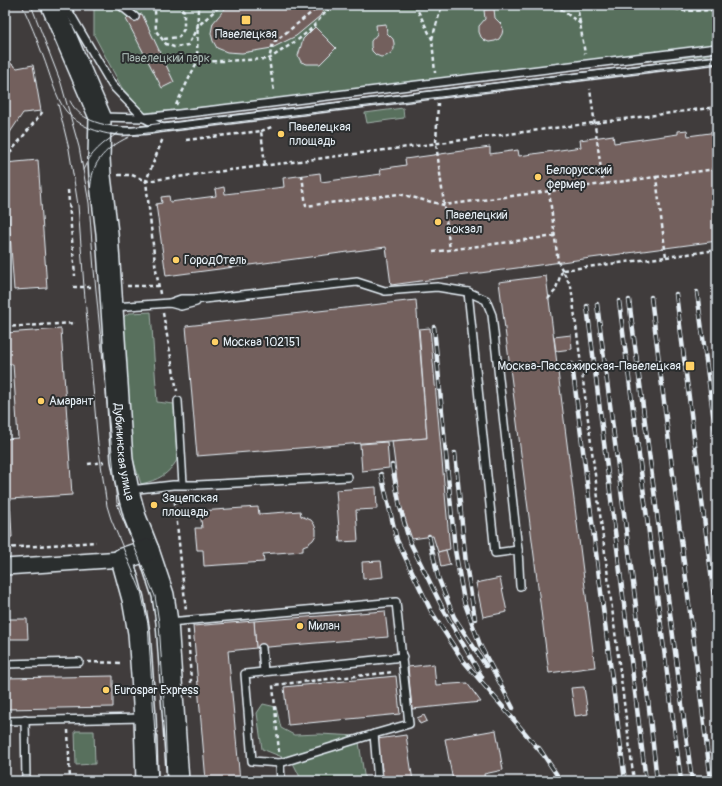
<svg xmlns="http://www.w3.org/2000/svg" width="722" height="786" viewBox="0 0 722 786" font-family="Pangolin,sans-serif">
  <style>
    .green { fill: #58705d; stroke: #a0b0aa }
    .building { fill: #73605d; stroke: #e8f1f8 }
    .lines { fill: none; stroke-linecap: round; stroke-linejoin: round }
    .service-casing { stroke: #e8f1f8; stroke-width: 10 }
    .minor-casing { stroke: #e8f1f8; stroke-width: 18 }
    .secondary-casing { stroke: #e8f1f8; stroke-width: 24 }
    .path { stroke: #e8f1f8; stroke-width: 2.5; stroke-dasharray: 4 3; stroke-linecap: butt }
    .service { stroke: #2a2d2e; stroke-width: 7 }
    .minor { stroke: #2a2d2e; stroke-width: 15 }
    .secondary { stroke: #2a2d2e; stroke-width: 21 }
    .tram { stroke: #e8f1f8; stroke-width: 1 }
    .rail-casing { stroke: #e8f1f8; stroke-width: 4.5 }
    .rail { stroke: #2a2d2e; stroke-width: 3; stroke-dasharray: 9; stroke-linecap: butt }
    .poi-dot { fill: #ffd166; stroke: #2a2d2e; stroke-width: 1.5 }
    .labels { text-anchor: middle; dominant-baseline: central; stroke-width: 4; stroke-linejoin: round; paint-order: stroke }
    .poi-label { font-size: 12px; fill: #e8f1f8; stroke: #2a2d2e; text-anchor: start }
    .park-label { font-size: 12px; fill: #a7b7b2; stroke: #2a2d2e }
    .street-label { font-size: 12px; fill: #e8f1f8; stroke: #2a2d2e }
  </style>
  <rect width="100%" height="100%" fill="#403c3c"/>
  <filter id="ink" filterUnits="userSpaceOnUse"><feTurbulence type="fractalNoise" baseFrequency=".025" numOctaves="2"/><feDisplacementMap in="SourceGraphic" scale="8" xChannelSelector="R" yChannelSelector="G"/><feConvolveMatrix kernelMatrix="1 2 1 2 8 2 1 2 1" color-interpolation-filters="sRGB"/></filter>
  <g filter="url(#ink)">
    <g class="green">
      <polygon points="94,5 717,5 717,50 709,55 145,113 122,88 94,35"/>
      <polygon points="403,108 404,118 367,123 365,113"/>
      <path d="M 151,312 L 157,402 L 174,404 L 177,460 C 168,475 158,480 141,484 L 132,456 L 122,318 L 129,313 Z"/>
      <polygon points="263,704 276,707 281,728 294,735 320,734 358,736 365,781 302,781 292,761 262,749 257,713"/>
      <polygon points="75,731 94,731 95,764 76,765"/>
    </g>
    <g class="building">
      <polygon points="228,5 327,5 320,16 296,36 272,48 242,53 227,52 217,48 213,41 211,33 213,23"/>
      <polygon points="494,9 495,18 501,24 503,29 502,34 499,39 495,41 489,42 484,40 481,37 479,32 479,26 485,19 484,10"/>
      <polygon points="142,14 174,82 162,88 126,19"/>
      <polygon points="386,24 387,33 393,39 394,43 394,49 391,53 386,56 381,57 376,55 372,51 371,46 371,41 377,34 376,25"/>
      <polygon points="315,27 336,48 320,64 307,64 301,62 298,56 303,39"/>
      <polygon points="5,59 17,68 33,65 41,111 23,113 5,140"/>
      <polygon points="687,130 688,136 717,132 717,241 391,285 386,247 166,276 156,204 162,203 161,197 169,196 170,202 216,196 215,189 224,187 225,194 284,187 283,178 320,173 321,182 381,174 380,169 406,165 405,159 490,147 490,154 518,150 519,156 581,147 580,140 613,135 614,143 678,134 678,131"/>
      <polygon points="38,160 47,288 14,290 5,163"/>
      <polygon points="546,276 595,667 549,673 499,282"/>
      <polygon points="416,300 427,438 197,456 186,326"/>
      <polygon points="430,328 450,549 438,552 433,536 412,539 400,503 392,441 427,438 419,329"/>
      <polygon points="61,329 72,495 10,499 12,537 5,538 5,439 18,438 13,364 5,364 5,333"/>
      <polygon points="571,335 572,349 556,351 554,337"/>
      <polygon points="387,442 389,468 362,471 360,444"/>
      <polygon points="376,487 377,509 356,510 358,541 340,542 336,490"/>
      <polygon points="258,507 259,514 300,511 301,516 311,520 314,524 316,529 316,535 313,540 308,544 303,546 303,551 263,554 264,562 204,566 203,550 197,550 195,528 202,528 200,511"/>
      <polygon points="446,550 450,565 441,567 438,552"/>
      <polygon points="381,561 383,577 363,579 362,562"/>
      <polygon points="500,578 507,612 483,617 476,583"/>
      <polygon points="385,611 388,637 256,648 254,621"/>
      <polygon points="5,619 27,619 28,639 5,639"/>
      <polygon points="254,621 256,648 228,651 240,781 206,781 193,626"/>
      <polygon points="434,664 436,685 467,683 481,702 412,709 408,667"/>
      <polygon points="113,676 113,707 5,709 5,678"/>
      <polygon points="396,676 400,714 288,725 284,687"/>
      <polygon points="584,687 588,714 575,716 571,688"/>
      <polygon points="424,715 427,721 420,724 417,718"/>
      <polygon points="496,730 503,770 484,774 485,781 453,781 445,739"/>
      <polygon points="406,735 413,781 384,781 377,739"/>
    </g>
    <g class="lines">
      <g class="service-casing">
        <g id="service">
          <polyline points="65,5 112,85 144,118 163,128 717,60"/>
          <polyline points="120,5 135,17"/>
          <polyline points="101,117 144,118 214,110 717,48"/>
          <path d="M 101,128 C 122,133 142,131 163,128"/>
          <polyline points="468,292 495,553 518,550"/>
          <polyline points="170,303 181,299 204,299 357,282 385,291 437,287 468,292 486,300 492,315 518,550 520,586"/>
          <polyline points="114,307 170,303 181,306 196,302"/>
          <polyline points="178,401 183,484"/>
          <polyline points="130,490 173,485 198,485 348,477"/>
          <polyline points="169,622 396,602 409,724 374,734"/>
          <polyline points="262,648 264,672"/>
          <polyline points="5,664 79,662"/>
          <polyline points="25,720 26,781"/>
          <polyline points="5,721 143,718"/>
          <polyline points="280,763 374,734 378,781"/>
          <polyline points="281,781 280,763 252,761 245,674 403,657"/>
        </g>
      </g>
      <g class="minor-casing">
        <polyline id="minor" points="5,567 122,559"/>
      </g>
      <g class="secondary-casing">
        <g id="secondary">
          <path id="s1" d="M 52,5 L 100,117 L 99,158 L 100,176 L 107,233 L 122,460 L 128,491 L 135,517 L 148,550 L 163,595 L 167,622 L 178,781"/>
          <polyline points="147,781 145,718 139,633 133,599 122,559 148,550"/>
        </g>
      </g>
      <g class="path">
        <polyline points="159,5 155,10 156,31 166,44 174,47 188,45 198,26 221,5"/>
        <polyline points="321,5 273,43 269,59 299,39 311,29 332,5"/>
        <polyline points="415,5 432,39 435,73"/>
        <polyline points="555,5 581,24"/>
        <polyline points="577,5 585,54"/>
        <polyline points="662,5 684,11 717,10"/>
        <polyline points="164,39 179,37 184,29 184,11 178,5"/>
        <polyline points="432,39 442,5"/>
        <polyline points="197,62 198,5"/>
        <polyline points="438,103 436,143 450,250"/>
        <polyline points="176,105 197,62 269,59 274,92"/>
        <polyline points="261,131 274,126"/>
        <polyline points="186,140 261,131 265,165"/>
        <polyline points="5,159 44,110"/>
        <polyline points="118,175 132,175 146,181 717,107"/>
        <polyline points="302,175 306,206 399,194 444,205 603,184 590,89"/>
        <polyline points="656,177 716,169 712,132"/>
        <polyline points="68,190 75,276"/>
        <polyline points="549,191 558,262 571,286 634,781"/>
        <polyline points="433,252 555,236"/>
        <polyline points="666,257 717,250"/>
        <polyline points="563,270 666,257 656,177 603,184"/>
        <polyline points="127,286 158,286"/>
        <polyline points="73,287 94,287"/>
        <polyline points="160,294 155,263 146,181 163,138"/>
        <polyline points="548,299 555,291 562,271"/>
        <polyline points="163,313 177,391"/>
        <polyline points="5,327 75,323"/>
        <polyline points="88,464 104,462"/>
        <polyline points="174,494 186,611"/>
        <polyline points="5,548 96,542"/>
        <polyline points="188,630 192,699"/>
        <polyline points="88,662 123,663"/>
        <polyline points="68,730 70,781"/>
        <polyline points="279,752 273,685 393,672"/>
      </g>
      <use href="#service" class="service"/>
      <use href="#minor" class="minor"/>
      <use href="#secondary" class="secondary"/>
      <g class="tram">
        <path d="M 22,5 C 30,22 37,39 43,56 C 49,71 56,99 66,111 C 80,128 102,134 123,136 L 717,63"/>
        <polyline points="31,5 61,83 79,147 89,203 94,270 117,503 121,515 155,596 159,623 165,717 167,781"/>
        <path d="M 70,101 C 81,123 108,127 131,127 L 717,56"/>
        <polyline points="58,104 69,149 78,205 84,287 98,444 107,506 111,519 141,591 148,624 158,781"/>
        <path d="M 83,170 C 91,152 102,144 118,133"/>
        <path d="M 90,192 C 92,171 94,162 110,148 C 116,144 122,140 129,137"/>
      </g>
      <g class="rail-casing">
        <g id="rail">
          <polyline points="697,292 717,444"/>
          <polyline points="676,294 717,621"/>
          <polyline points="651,297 711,781"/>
          <polyline points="629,300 692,781"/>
          <polyline points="619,301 681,781"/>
          <polyline points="597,304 648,699 657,781"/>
          <polyline points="587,306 646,781"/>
          <polyline points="434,327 455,550 464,601 480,645 513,708"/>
          <polyline points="572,364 625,781"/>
          <polyline points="455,453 466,564 475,619"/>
          <polyline points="392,465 400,507 409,540 444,611 482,677"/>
          <polyline points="381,474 397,540 431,611 462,659 542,753"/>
          <polyline points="429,536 438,577 454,617 486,666"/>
          <polyline points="539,748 561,781"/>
        </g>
      </g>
      <use href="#rail" class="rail"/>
    </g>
  </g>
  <g class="poi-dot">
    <rect x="241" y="15" width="10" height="10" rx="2"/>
    <circle cx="281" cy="134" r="4"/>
    <circle cx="538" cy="177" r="4"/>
    <circle cx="438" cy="222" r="4"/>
    <circle cx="176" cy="260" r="4"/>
    <circle cx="215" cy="342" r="4"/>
    <rect x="685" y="361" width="10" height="10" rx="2"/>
    <circle cx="41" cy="401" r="4"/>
    <circle cx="154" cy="505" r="4"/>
    <circle cx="300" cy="626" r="4"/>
    <circle cx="106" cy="690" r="4"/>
  </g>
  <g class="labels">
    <g class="poi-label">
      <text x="246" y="34" text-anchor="middle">Павелецкая</text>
      <text x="289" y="127">Павелецкая<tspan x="289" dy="14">площадь</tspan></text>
      <text x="546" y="170">Белорусский<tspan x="546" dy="14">фермер</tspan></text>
      <text x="446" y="215">Павелецкий<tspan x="446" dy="14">вокзал</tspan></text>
      <text x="184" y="260">ГородОтель</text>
      <text x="223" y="342">Москва 102151</text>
      <text x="681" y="366" text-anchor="end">Москва-Пассажирская-Павелецкая</text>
      <text x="49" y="401">Амарант</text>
      <text x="162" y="498">Зацепская<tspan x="162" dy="14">площадь</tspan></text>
      <text x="308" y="626">Милан</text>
      <text x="114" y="690">Eurospar Express</text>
    </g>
    <g class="park-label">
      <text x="166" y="58">Павелецкий парк</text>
    </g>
    <g class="street-label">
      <text stroke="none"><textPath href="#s1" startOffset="458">Дубининская улица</textPath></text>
    </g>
  </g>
  <rect width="722" height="786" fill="none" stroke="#2a2d2e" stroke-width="20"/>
  <rect x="10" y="10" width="702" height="766" fill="none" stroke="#e8f1f8" stroke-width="1.5" filter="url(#ink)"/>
</svg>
